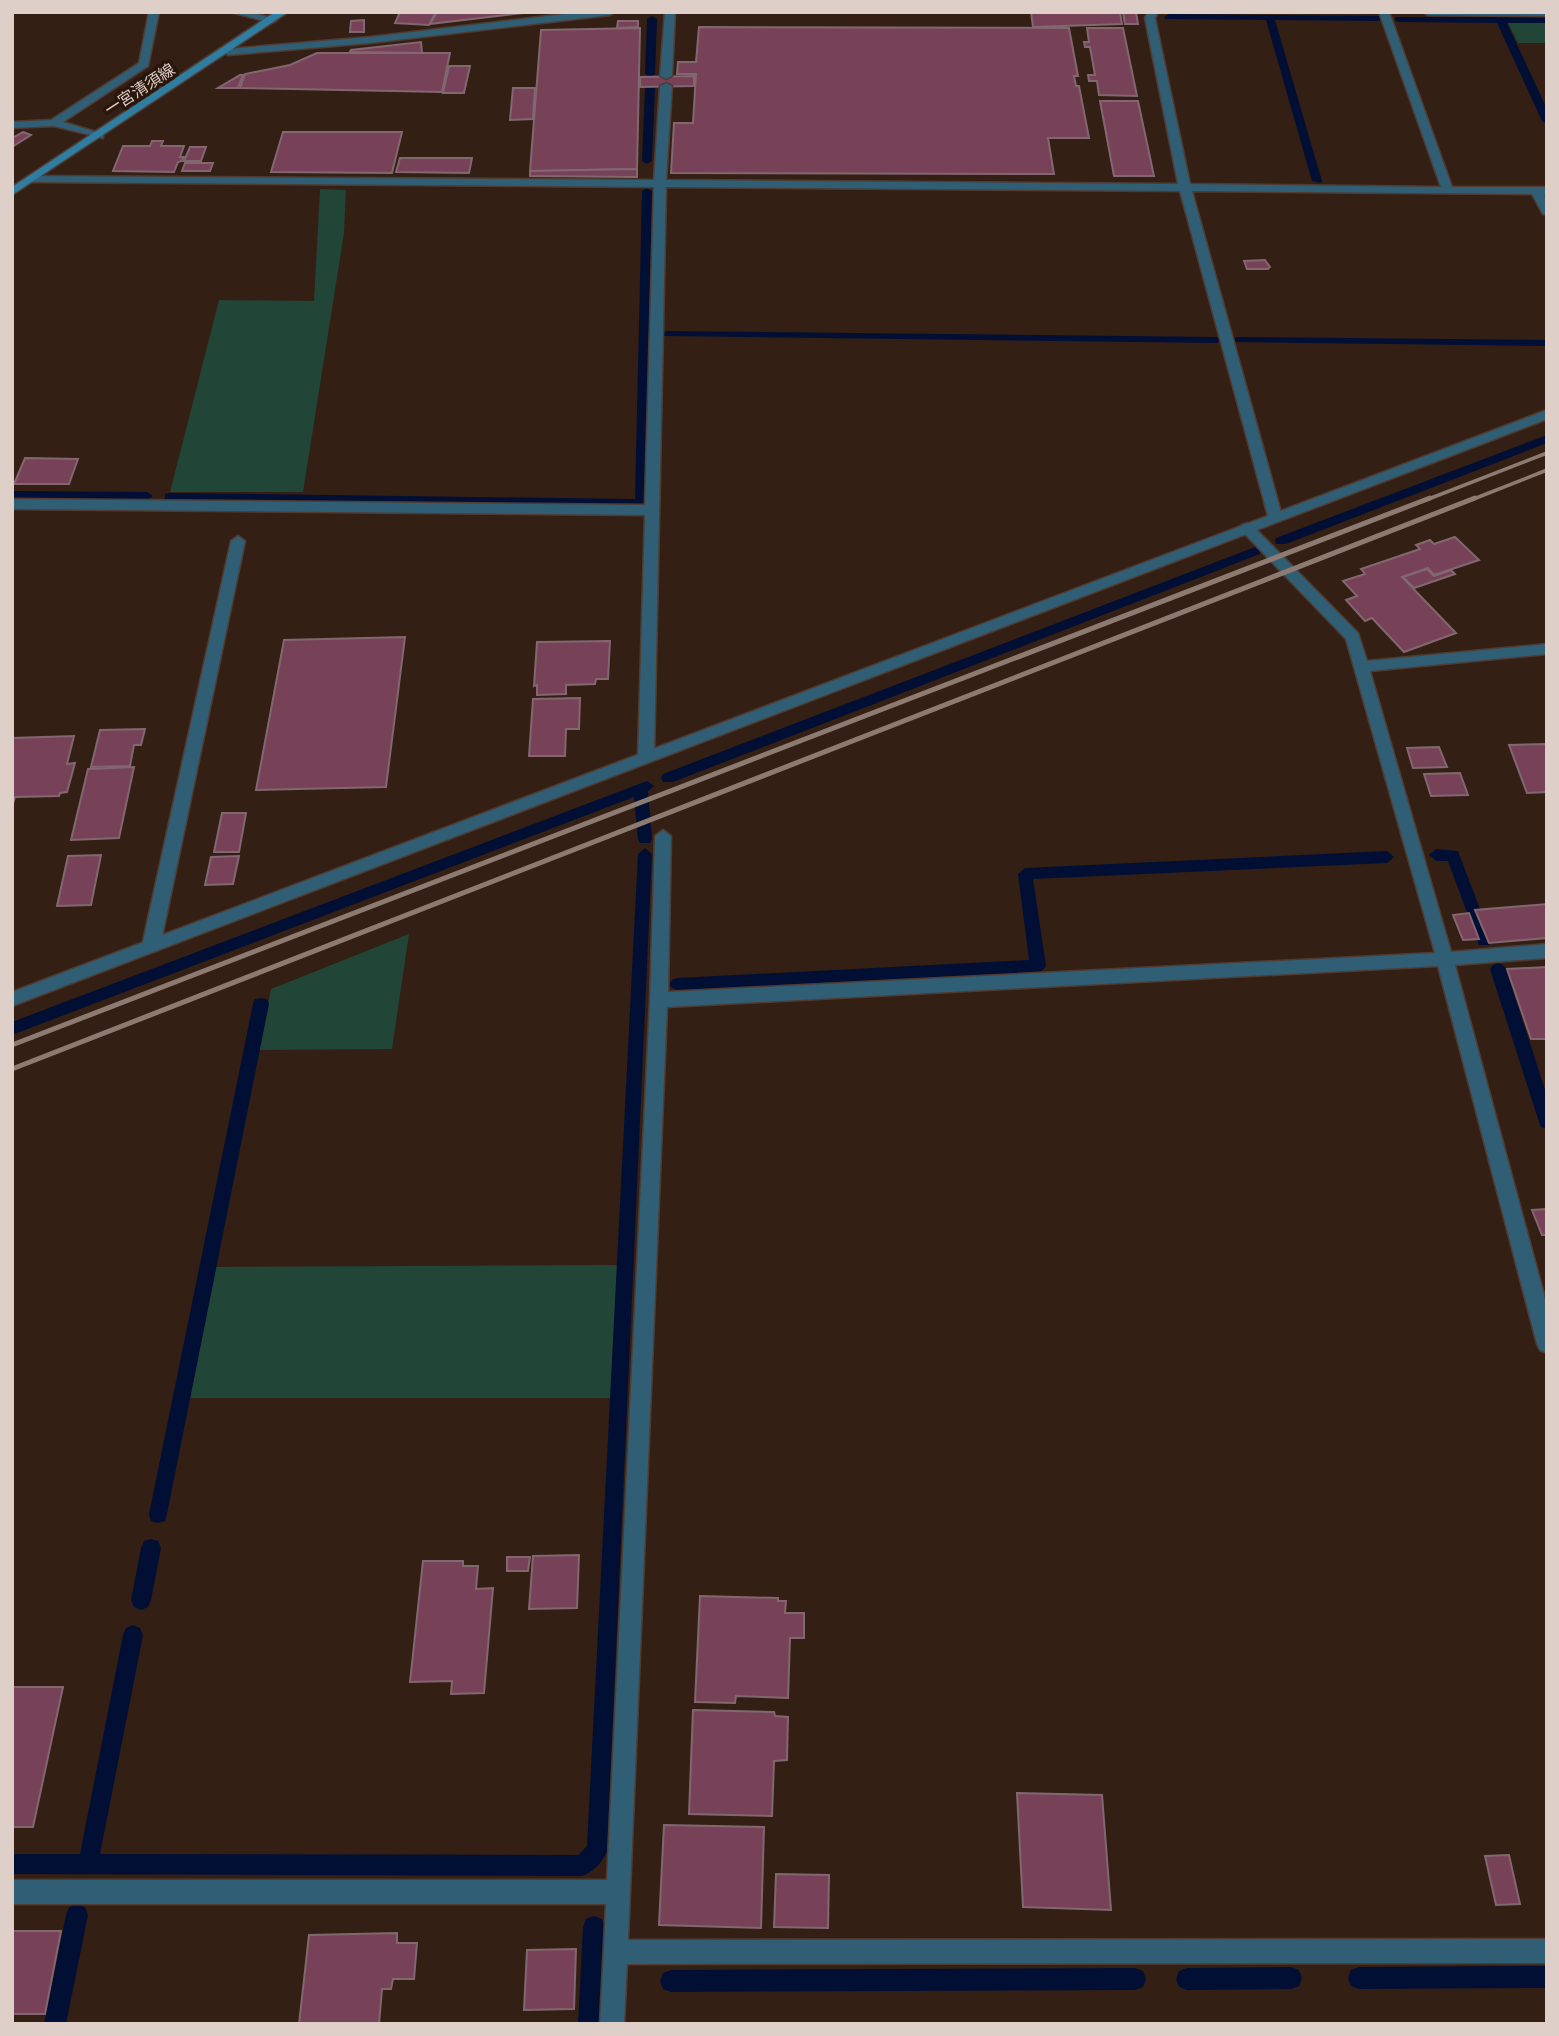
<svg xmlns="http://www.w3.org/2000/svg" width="1559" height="2036" viewBox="0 0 1559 2036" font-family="'Varela Round','Noto Sans JP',sans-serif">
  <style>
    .green { fill: #214536 }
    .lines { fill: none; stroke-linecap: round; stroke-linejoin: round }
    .stream { fill: #020f35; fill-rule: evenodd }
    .building { fill: #774257; stroke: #826770; stroke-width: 2 }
    .service-casing { stroke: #4f3b31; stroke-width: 3 }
    .minor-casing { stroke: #4f3b31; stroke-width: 3 }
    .tertiary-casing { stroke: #4f3b31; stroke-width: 3 }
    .secondary-casing { stroke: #4f3b31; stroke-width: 3 }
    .service { fill: #305e74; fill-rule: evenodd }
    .minor { fill: #305e74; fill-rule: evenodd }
    .tertiary { fill: #305e74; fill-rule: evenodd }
    .secondary { fill: #2f7da1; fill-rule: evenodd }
    .rail-far1 { stroke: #8d7b72; stroke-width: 3.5 }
    .rail { stroke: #8d7b72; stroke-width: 5 }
    .labels { text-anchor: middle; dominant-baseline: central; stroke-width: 7; stroke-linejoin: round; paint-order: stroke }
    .far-street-label { font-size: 16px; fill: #ded0c9; stroke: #2a160b }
  </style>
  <rect width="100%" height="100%" fill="#341f14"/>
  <g class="green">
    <polygon points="1508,23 1547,23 1547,43 1518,43"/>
    <polygon points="320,189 346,190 344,233 303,492 170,492 219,300 314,301"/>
    <polygon points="409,934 392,1049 259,1050 271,989"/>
    <polygon points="620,1265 612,1398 190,1398 216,1267"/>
  </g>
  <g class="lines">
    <g class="stream">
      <polygon points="1169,14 1381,16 1381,20 1378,21 1275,20 1322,181 1321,183 1312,181 1266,20 1166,19 1164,17"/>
      <polygon points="652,16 657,19 655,74 650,77 645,74 647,19"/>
      <polygon points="1395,17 1547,17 1547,23 1507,23 1547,109 1547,124 1542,121 1497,23 1398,22 1395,21"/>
      <polygon points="650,85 655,88 652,161 647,164 642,161 645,88"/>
      <polygon points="647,188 652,191 645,506 165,500 165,494 169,493 635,499 642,191"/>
      <polygon points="668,331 1216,337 1222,340 1216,343 664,336 664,332"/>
      <polygon points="1236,337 1547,340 1547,346 1232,342 1230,340"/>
      <polygon points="1547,435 1547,443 1286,544 1276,544 1275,541 1276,538"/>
      <polygon points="12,491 147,492 153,496 147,500 12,499"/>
      <polygon points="1255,547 1261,551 1260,554 673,782 663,782 661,778 663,774"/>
      <polygon points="647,781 654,786 648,791 652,839 650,843 640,843 638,839 634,797 12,1035 12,1022"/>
      <path d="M 645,848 L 652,854 L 607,1851 C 603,1862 593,1872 582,1876 L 12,1874 L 12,1854 L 80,1854 L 123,1635 L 126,1628 L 133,1625 L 140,1628 L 143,1635 L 100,1854 L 578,1855 L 587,1846 L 638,854 Z"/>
      <polygon points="1436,849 1458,851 1492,941 1489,945 1479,945 1448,861 1436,861 1429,855"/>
      <polygon points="1387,851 1394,857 1387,863 1033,879 1046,966 1043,970 1038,972 677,990 672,988 669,984 672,980 677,978 1029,960 1018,874 1025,868"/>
      <polygon points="1498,963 1503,965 1506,969 1547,1096 1547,1129 1541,1127 1539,1122 1490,969 1493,965"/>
      <polygon points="261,998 267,999 269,1004 167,1514 165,1521 158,1523 151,1521 149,1514 253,1004 255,999"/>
      <polygon points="151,1539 158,1541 161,1548 151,1600 148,1607 141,1610 134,1607 131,1600 141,1548 144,1541"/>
      <polygon points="77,1904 85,1907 88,1915 66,2024 44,2024 66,1915 69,1907"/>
      <polygon points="594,1916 602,1919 605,1927 600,2024 578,2024 583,1927 586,1919"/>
      <polygon points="1547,1966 1547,1988 1359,1989 1351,1986 1348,1978 1351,1970 1359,1967"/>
      <polygon points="1291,1967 1299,1970 1302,1978 1299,1986 1291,1989 1187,1990 1179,1987 1176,1979 1179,1971 1187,1968"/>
      <polygon points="1135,1968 1143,1971 1146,1979 1143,1987 1135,1990 671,1992 663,1989 660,1981 663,1973 671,1970"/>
    </g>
  </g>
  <g class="building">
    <polygon points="400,12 436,12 429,25 395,23"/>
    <polygon points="437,12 531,12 430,24"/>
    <polygon points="1031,12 1120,12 1122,24 1033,27"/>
    <polygon points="1123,12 1136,12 1138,24 1125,24"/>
    <polygon points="364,20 364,32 350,32 351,21"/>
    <polygon points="618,21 638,21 638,27 617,28"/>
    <polygon points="699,27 1069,28 1078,76 1074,76 1076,86 1079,86 1089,138 1048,138 1054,174 671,173 674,123 693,123 696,74 677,74 678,62 696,62"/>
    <polygon points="640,28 637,169 530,171 541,30"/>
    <polygon points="1087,28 1123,28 1137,96 1099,95 1097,81 1089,81 1088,75 1095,75 1090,47 1085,47 1084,42 1089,42"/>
    <polygon points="421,42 422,53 350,52 351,50"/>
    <polygon points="317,53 450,53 442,92 240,88 245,74 290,65"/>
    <polygon points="449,66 470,66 464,93 443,93"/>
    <polygon points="240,75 243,75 238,88 218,88"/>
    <polygon points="694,76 694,86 640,87 640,77"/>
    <polygon points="513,88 535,88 533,119 510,120"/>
    <polygon points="1100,101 1138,101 1154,176 1114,176"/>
    <polygon points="23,132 31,135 12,147 12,138"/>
    <polygon points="283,132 402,132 392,173 271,172"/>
    <polygon points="152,141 163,141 161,146 184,146 180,157 184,157 182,161 178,162 174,172 113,171 123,146 150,146"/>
    <polygon points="190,147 206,147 201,161 184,161"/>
    <polygon points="400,158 472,158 469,173 396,172"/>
    <polygon points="185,163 213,163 210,171 182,171"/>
    <polygon points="637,169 637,177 530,176 530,171"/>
    <polygon points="1265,260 1270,267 1268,269 1247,269 1244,261"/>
    <polygon points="25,458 78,459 69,484 14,484"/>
    <polygon points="1455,537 1479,560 1434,575 1428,568 1402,577 1456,633 1404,652 1372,618 1365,621 1346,600 1357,596 1343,581 1365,574 1361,569 1420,549 1416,545 1430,540 1434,544"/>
    <polygon points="1427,569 1434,576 1451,570 1455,574 1414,588 1403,577"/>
    <polygon points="405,637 386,787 256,790 284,640"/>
    <polygon points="610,641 608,679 596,679 595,684 566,685 566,694 537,695 537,685 534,686 537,642"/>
    <polygon points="580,698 579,729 566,729 565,756 529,756 533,699"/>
    <polygon points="145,729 141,745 134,745 130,766 91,767 100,730"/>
    <polygon points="74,736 67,764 75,763 67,792 60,793 59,796 15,797 12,807 12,738"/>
    <polygon points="1547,744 1547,792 1527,793 1509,745"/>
    <polygon points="1439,747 1447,767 1413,768 1407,748"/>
    <polygon points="134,767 119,838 71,840 88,769"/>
    <polygon points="1460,773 1468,795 1431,796 1424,774"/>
    <polygon points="222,813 246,813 239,852 214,852"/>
    <polygon points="101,855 91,905 57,906 68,856"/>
    <polygon points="239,856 233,884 205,885 211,857"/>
    <polygon points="1547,904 1547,938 1489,943 1475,910"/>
    <polygon points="1469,913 1479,939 1463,940 1453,915"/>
    <polygon points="1547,967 1547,1039 1531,1039 1507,969"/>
    <polygon points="1547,1209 1547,1235 1542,1235 1532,1210"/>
    <polygon points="579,1555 577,1608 529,1609 533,1556"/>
    <polygon points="507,1557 530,1557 528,1571 507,1571"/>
    <polygon points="423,1561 463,1561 463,1566 478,1566 476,1589 493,1588 484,1693 451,1694 452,1681 410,1682"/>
    <polygon points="700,1596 778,1598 778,1601 786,1601 785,1613 804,1613 804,1638 790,1638 788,1698 736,1696 735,1703 695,1702"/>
    <polygon points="12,1687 63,1687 33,1827 12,1827"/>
    <polygon points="693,1710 774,1712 775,1716 788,1717 787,1760 774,1761 772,1816 689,1814"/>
    <polygon points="1017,1793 1102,1795 1111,1910 1023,1907"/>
    <polygon points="664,1825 764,1827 761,1928 659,1925"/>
    <polygon points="1509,1855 1520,1904 1496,1905 1485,1856"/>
    <polygon points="776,1874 829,1875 828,1928 774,1927"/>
    <polygon points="12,1931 61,1931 45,2014 12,2014"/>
    <polygon points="397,1933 397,1943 417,1943 414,1979 393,1979 391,1989 382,1989 379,2024 299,2024 309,1935"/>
    <polygon points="576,1949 574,2009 524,2010 527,1950"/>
  </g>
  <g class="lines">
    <g class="service-casing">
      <g id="service">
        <polygon points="231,12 251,12 277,20 272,23"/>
        <polygon points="238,536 245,541 160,946 157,951 145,951 142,946 231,541"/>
      </g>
    </g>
    <g class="minor-casing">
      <g id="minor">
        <polygon points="149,12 159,12 148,66 63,122 103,134 103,138 54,126 12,128 12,122 51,120 139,63"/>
        <polygon points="581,12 615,12 610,15 370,43 228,55 223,52 228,49 370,37"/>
        <polygon points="665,12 675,12 672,76 666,79 660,76"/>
        <polygon points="1148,12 1158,12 1155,18 1190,184 1441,187 1379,12 1389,12 1452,187 1547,187 1547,195 1544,195 1547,200 1547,215 1543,214 1532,194 1192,191 1282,516 1280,519 1275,521 1268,516 1180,191 666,187 654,756 652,760 640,760 638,756 645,515 12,509 12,499 645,505 654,187 32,182 28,180 28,176 654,180 660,86 666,83 672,86 666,180 1178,184 1145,18"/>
        <polygon points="1423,12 1547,12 1547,16 1428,15"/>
        <polygon points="1247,523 1252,525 1358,633 1367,661 1547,644 1547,654 1370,671 1451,952 1547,944 1547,958 1455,965 1547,1306 1547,1353 1540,1350 1537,1344 1438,966 667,1007 628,1940 1547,1939 1547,1963 627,1964 624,2024 600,2024 606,1904 12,1904 12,1880 607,1880 650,1000 655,836 663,830 671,836 668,992 1435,953 1346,639 1242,531 1242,525"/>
      </g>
    </g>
    <g class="tertiary-casing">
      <polygon id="tertiary" points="1547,410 1547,419 12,1006 12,992"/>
    </g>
    <g class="secondary-casing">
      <polygon id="secondary" points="275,12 288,12 12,195 12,187"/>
    </g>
    <use href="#service" class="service"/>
    <use href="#minor" class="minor"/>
    <use href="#tertiary" class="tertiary"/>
    <use href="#secondary" class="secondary"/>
    <g class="rail-far1">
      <polyline points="1426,500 1547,453"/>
      <polyline points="1471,500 1547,470"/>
    </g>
    <g class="rail">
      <polyline points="12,1045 1430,498"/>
      <polyline points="12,1069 1475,498"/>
    </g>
  </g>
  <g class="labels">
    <g class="far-street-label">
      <text transform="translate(140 90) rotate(-33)">一宮清須線</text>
    </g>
  </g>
  <rect width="1559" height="2036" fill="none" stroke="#ded0c9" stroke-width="28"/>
</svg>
